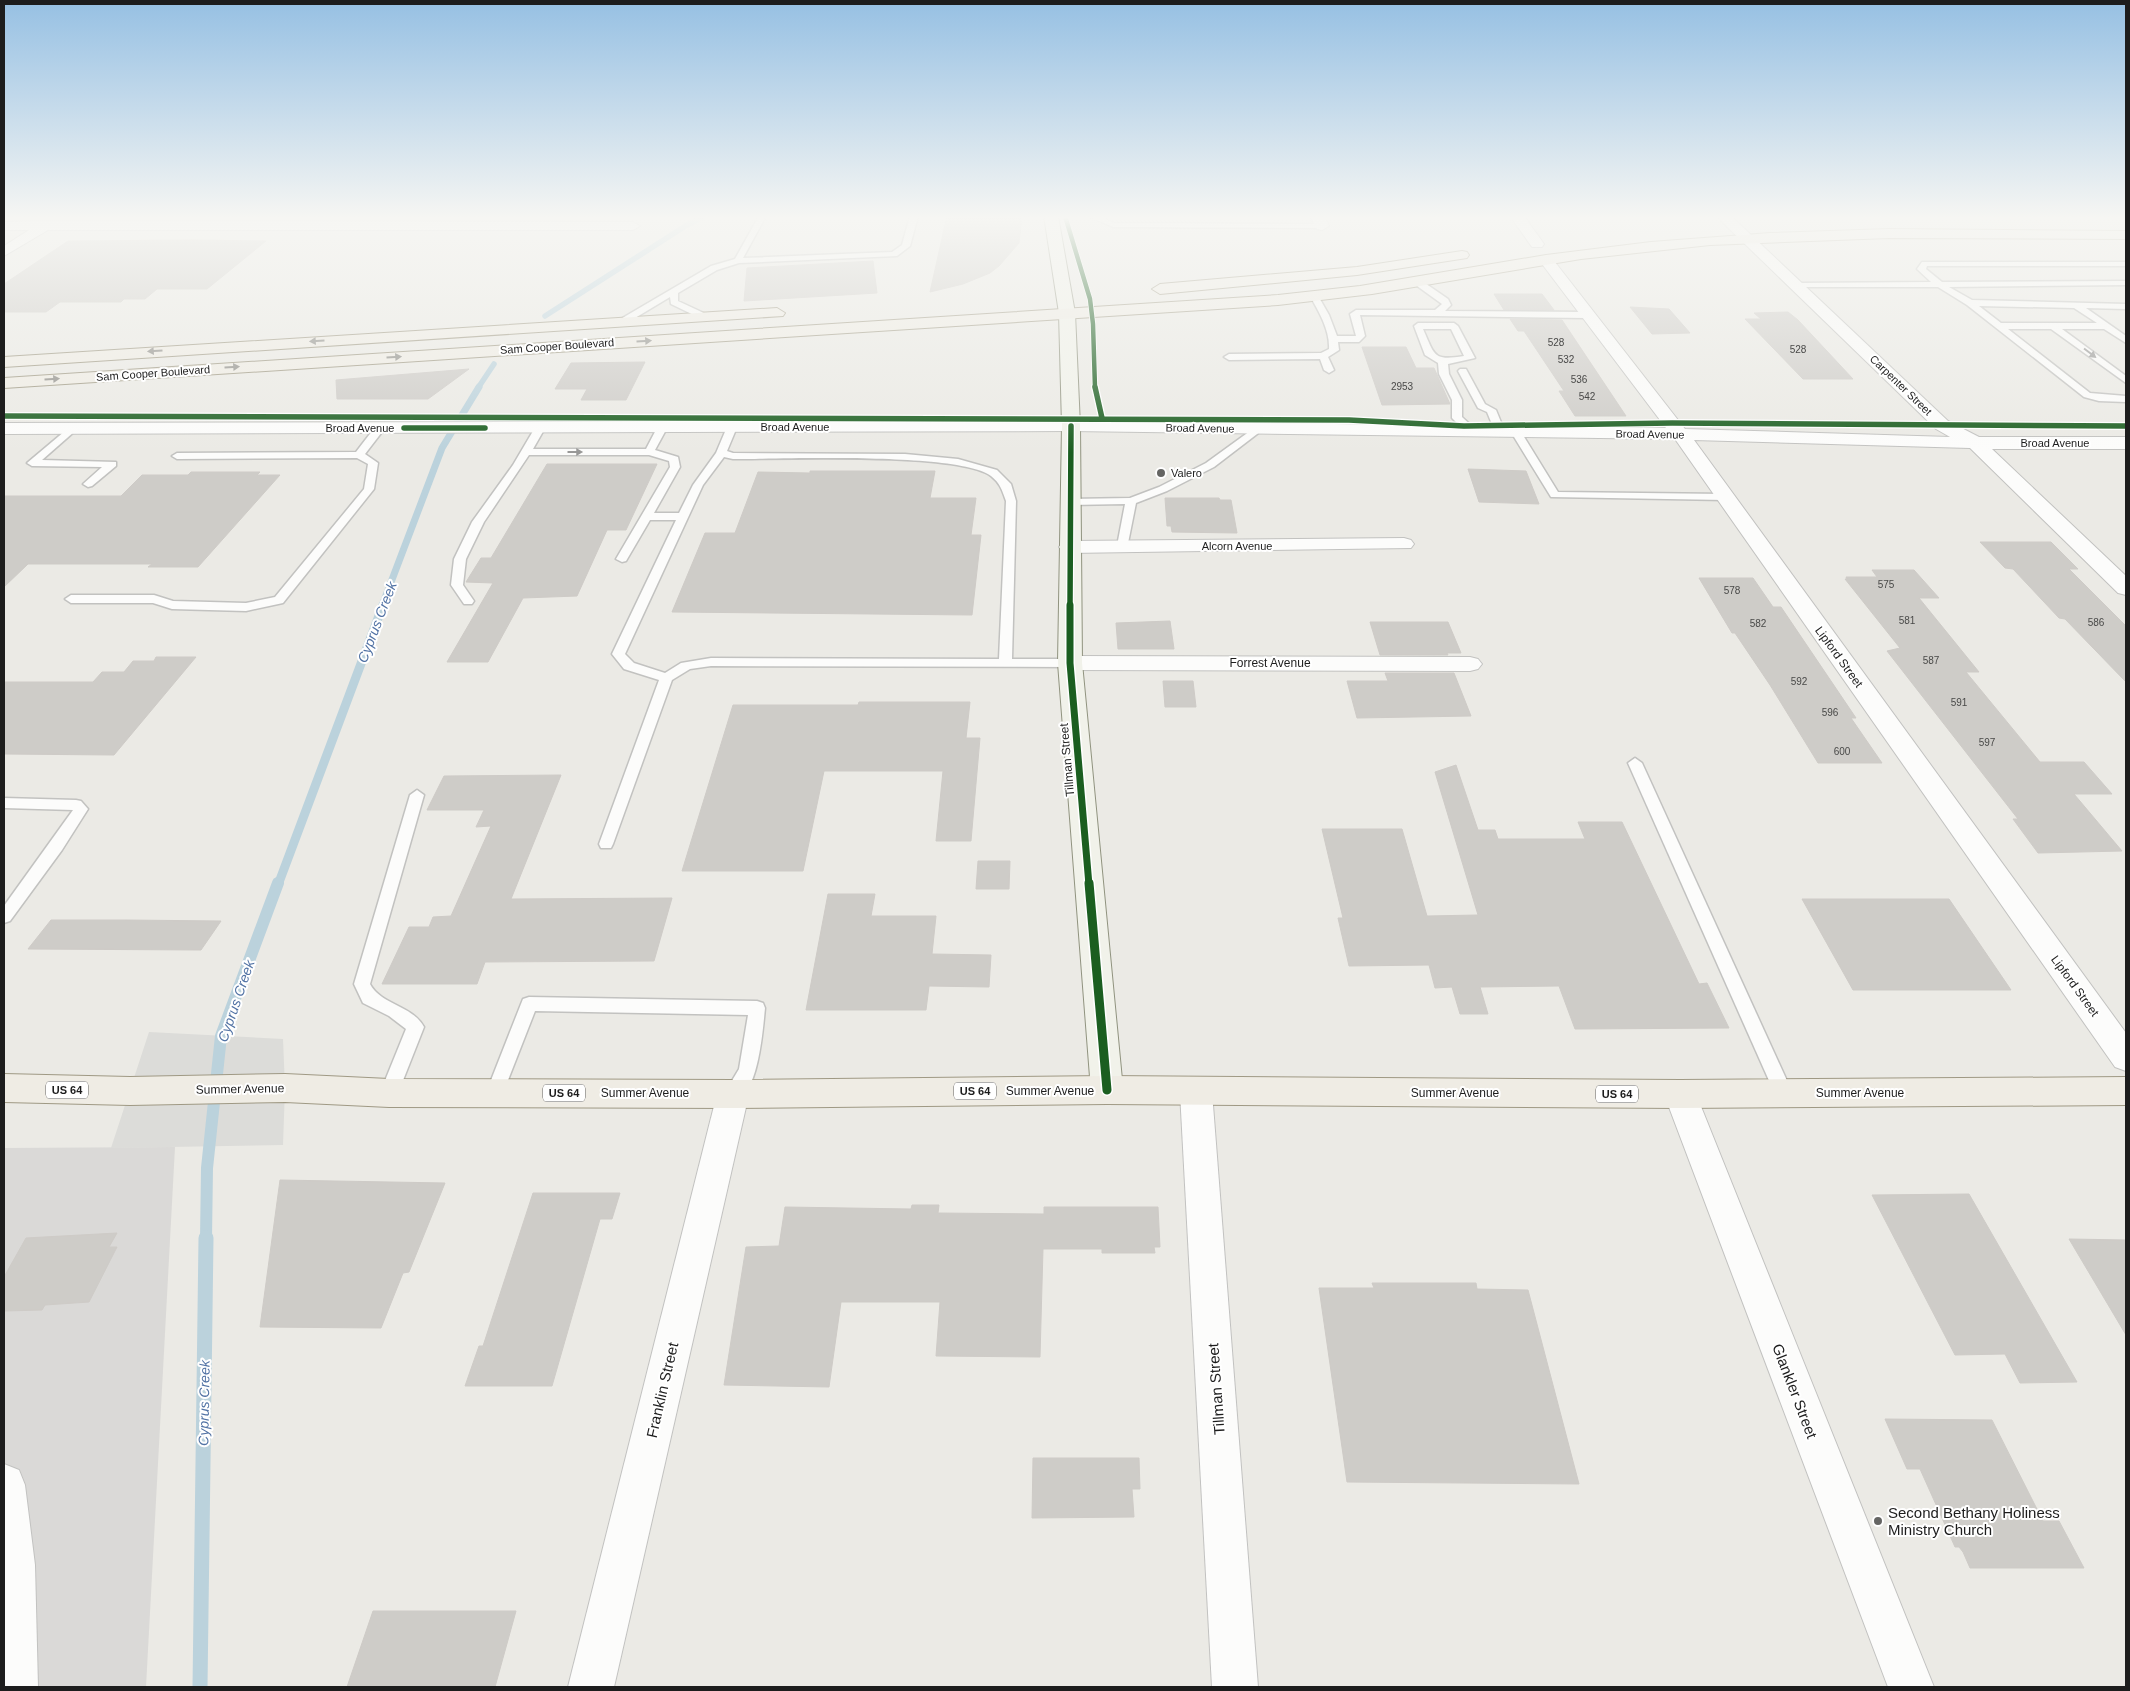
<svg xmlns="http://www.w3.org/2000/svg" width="2130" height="1691" viewBox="0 0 2130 1691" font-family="Arial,sans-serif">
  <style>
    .residential { fill: #dad9d7 }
    .pier { fill: #dcdcd9 }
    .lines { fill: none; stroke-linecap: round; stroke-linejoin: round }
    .stream-far4 { stroke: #bbd2dc; stroke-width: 5.5 }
    .stream-far3 { stroke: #bbd2dc; stroke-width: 7 }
    .stream-far2 { stroke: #bbd2dc; stroke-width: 9 }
    .stream-far1 { stroke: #bbd2dc; stroke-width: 12 }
    .stream { stroke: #bbd2dc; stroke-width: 15 }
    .building { fill: #ceccc8; stroke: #cecbc7 }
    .service-casing { stroke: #c2c2c0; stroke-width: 3 }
    .minor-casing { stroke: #c2c2c0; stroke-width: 2 }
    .secondary-casing { stroke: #90937f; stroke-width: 2 }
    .primary-casing { stroke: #9f9984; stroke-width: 2 }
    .service { fill: #fcfcfb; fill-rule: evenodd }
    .minor { fill: #fcfcfb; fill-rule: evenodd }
    .secondary { fill: #f1f2ea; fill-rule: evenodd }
    .primary { fill: #efece4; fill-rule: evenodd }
    .cycleway-far3-casing { stroke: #fff; stroke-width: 6 }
    .cycleway-far2-casing { stroke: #fff; stroke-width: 8 }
    .cycleway-far1-casing { stroke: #fff; stroke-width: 10 }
    .cycleway-casing { stroke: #fff; stroke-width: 12 }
    .cycleway-far3 { stroke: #1b5e20; stroke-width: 4.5 }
    .cycleway-far2 { stroke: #1b5e20; stroke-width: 5.5 }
    .cycleway-far1 { stroke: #1b5e20; stroke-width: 7 }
    .cycleway { stroke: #1b5e20; stroke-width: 9 }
    .oneway { fill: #908f8a }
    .oneway2 { fill: #989897 }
    .poi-dot { fill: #656563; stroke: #fff; stroke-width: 2 }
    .labels { text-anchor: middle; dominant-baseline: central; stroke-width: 4; stroke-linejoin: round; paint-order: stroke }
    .number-label { font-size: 10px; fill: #494948 }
    .far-street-label { font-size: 11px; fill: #1d1d1d; stroke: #fff }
    .far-poi-label { font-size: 11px; fill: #1d1d1d; stroke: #fff; text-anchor: start }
    .shield { fill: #fff; stroke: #616161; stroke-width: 1 }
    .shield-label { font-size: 11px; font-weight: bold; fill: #1d1d1d }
    .street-label { font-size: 12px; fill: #1d1d1d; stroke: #fff }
    .water-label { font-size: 14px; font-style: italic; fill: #5172a4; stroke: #fff }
    .near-street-label { font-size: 15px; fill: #1d1d1d; stroke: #fff }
    .near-poi-label { font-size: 15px; fill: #1d1d1d; stroke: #fff; text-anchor: start }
  </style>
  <rect width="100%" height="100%" fill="#ebeae5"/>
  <polygon class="residential" points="175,1147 146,1687 4,1687 4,1148"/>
  <polygon class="pier" points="149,1032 283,1039 285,1088 283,1145 111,1148"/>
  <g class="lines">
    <g class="stream-far4">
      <polyline points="545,316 687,225 705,216"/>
      <polyline points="478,388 494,364"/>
    </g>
    <polyline class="stream-far3" points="382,606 442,448 479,387"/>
    <polyline class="stream-far2" points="278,885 383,605"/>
    <polyline class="stream-far1" points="206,1239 207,1168 221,1036 278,883"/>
    <polyline class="stream" points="200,1687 206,1238"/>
  </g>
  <g class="building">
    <polygon points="947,216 1022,216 1019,243 999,266 990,273 963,284 930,292"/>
    <polygon points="68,241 193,240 266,241 207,289 157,289 145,299 124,299 121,302 60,302 46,312 4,312 4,284"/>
    <polygon points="873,261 877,293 744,301 747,268"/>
    <polygon points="1494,294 1542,294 1554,310 1504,310"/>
    <polygon points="1630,307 1669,309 1690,333 1652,334"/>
    <polygon points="1788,312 1798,320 1853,379 1803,379 1745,319 1761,319 1754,313"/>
    <polygon points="1510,319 1562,320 1626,416 1575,416 1559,391 1564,391 1524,331 1518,331"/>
    <polygon points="1362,347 1406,347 1416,368 1434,368 1450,404 1382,405"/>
    <polygon points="645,362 626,400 581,400 587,389 555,389 571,363"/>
    <polygon points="469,369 428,399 337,399 336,380"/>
    <polygon points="547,464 657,464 626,530 607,530 577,596 523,598 488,662 447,662 493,583 466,582 481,558 491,558"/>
    <polygon points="1468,469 1526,471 1539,504 1479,502"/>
    <polygon points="810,471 935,471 930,498 976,498 971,535 981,535 972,615 672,612 705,533 735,533 758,472 810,473"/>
    <polygon points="191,472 260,472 257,475 280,475 198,567 148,567 152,564 28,564 4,587 4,496 121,496 142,475 188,475"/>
    <polygon points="1165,498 1219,498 1220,500 1231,500 1237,533 1172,532 1171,526 1167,526"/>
    <polygon points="1980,542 2051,542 2078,569 2069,569 2126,626 2126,682 2065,619 2059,618 2013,569 2005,568"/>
    <polygon points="1872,570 1914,570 1939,598 1919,598 1979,672 1966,672 2040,762 2084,762 2112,794 2074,794 2122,851 2038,853 2013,819 2018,819 1887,651 1900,648 1845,579 1847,579 1846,577 1877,577"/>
    <polygon points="1699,578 1753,578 1773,607 1781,607 1856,718 1851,718 1882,763 1818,763 1770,685 1735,633 1732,633"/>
    <polygon points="1170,621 1174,649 1118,649 1116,623"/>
    <polygon points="1370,622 1448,622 1461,653 1447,653 1448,655 1380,655"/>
    <polygon points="156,657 196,657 114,755 4,754 4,682 93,682 102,672 124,672 133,661 154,661"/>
    <polygon points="1385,673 1454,673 1471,716 1357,718 1347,681 1388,681"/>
    <polygon points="1163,681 1193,681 1196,707 1165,707"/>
    <polygon points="859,702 970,702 966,738 980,738 971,841 936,841 943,771 824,771 803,871 682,871 733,705 858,705"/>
    <polygon points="1456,765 1478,830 1495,830 1498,839 1585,839 1578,822 1622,822 1699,984 1707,983 1729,1028 1575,1029 1559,986 1480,987 1488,1014 1460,1014 1452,987 1435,988 1429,965 1349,966 1338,918 1343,918 1322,829 1402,829 1427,916 1478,915 1435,772"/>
    <polygon points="561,775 511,899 672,898 654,961 485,962 477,984 382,984 409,927 429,927 433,917 451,916 491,826 476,827 484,810 427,810 444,776"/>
    <polygon points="978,861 1010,861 1009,889 976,889"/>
    <polygon points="828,894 875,894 871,916 936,916 932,954 991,955 989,987 929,986 926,1010 806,1010"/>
    <polygon points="1802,899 1949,899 2011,990 1853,990"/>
    <polygon points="51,920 125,920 221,921 201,950 28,949"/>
    <polygon points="280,1180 445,1183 409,1272 403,1273 381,1328 260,1327"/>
    <polygon points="533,1193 620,1193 612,1219 600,1219 552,1386 465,1386 479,1346 483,1346"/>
    <polygon points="1969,1194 2077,1382 2020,1383 2005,1354 1955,1355 1872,1195"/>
    <polygon points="912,1205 939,1205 938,1213 1044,1214 1044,1207 1158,1207 1160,1247 1154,1247 1155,1253 1102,1253 1102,1249 1043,1249 1040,1357 936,1356 940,1302 841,1302 829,1387 724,1385 746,1247 779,1246 785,1207 911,1209"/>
    <polygon points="117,1233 109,1247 117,1247 89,1302 45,1305 42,1310 4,1311 4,1277 26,1238"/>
    <polygon points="2069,1239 2126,1240 2126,1335"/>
    <polygon points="1372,1283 1476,1283 1477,1289 1528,1290 1579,1484 1347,1482 1319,1288 1374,1288"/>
    <polygon points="1885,1419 1992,1420 2043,1521 2059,1521 2084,1568 1970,1568 1963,1552 1959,1547 1955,1547 1920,1469 1907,1469"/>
    <polygon points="1033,1458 1139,1458 1140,1489 1132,1489 1134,1517 1032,1518"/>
    <polygon points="373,1611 516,1611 495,1687 347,1687"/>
  </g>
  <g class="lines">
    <g class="service-casing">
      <g id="service">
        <polygon points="759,216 766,216 743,258 892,252 902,245 910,216 918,216 910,246 897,256 739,263 717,270 678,293 678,301 708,315 708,319 702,319 671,304 670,297 625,324 619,324 619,320 711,266 735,259"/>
        <polygon points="1088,216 1099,216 1114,223 1322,224 1326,226 1322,228 1113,227"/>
        <path d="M 1922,262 L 2126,262 L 2126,266 L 1927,266 L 1926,269 L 1942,282 L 2126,281 L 2126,285 L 1949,287 L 1972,300 L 2126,304 L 2126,309 L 2086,308 L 2126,336 L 2126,343 L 2104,329 L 2062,329 L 2126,376 L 2126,383 L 2051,329 L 2008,329 L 2090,393 L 2126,396 L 2126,402 L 2099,401 L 2084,397 L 1967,305 L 1938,287 L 1796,287 L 1792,285 L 1796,283 L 1931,282 L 1917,269 ZM 1979,306 L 2074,308 L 2097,323 L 2001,323 Z"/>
        <path d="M 1413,279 L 1419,279 L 1448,299 L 1451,305 L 1445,311 L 1587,312 L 1591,315 L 1587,318 L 1360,315 L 1365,336 L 1359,342 L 1338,342 L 1339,350 L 1328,357 L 1334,370 L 1329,373 L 1324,370 L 1320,359 L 1229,360 L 1224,357 L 1229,354 L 1321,353 L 1329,349 C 1330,330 1319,312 1310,296 L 1314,293 L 1317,294 L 1329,315 L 1337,336 L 1356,336 L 1350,314 L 1356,310 L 1435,310 L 1442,304 L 1413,283 Z"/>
        <path d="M 1418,323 L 1454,323 L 1458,326 L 1475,358 L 1448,364 L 1449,374 L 1462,400 L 1462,417 L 1475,429 L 1475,433 L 1467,433 L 1452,418 L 1452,400 L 1439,374 L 1438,363 L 1425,355 L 1414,326 ZM 1423,329 L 1451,329 L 1464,356 C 1433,361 1435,356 1423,329 Z"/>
        <polygon points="1460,369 1466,369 1485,404 1496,410 1505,432 1504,434 1496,434 1487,412 1478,408 1458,371"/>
        <path d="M 732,424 L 737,427 L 727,451 L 733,453 L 905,454 L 958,459 L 997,470 L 1011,484 L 1016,501 L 1012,659 L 1070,659 L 1076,663 L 1070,667 L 711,666 L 690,669 L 672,680 L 613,844 L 611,848 L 601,848 L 599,844 L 659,680 L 624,669 L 612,654 L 676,520 L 650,520 L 626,561 L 622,562 L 616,559 L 670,467 L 669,461 L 649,455 L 529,455 L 484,522 L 466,559 L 463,585 L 474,601 L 472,604 L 464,604 L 451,585 L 454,559 L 472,522 L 513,465 L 536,426 L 545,428 L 533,449 L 646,449 L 658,426 L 666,426 L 667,428 L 655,450 L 678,457 L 680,467 L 654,513 L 679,513 L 693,485 L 716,453 L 727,427 ZM 724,457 L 733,459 C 780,459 959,452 991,476 C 1000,483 1002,490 1006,501 L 999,659 L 711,658 L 681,663 L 665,673 L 634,663 L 625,654 L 703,485 Z"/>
        <polygon points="380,425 385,428 365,454 378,463 374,489 283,603 246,611 172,609 153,603 71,603 65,599 71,595 154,595 173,601 246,603 275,597 364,489 368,464 357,458 177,459 172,456 177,453 356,452 376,426"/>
        <polygon points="71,426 76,429 75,431 42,460 116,462 116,466 92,486 88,487 83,484 102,467 32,466 27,463"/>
        <polygon points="1257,426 1262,429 1261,431 1214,467 1167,491 1136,503 1127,548 1123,549 1117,546 1125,504 1070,505 1065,502 1070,499 1130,498 1159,487 1206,463"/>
        <polygon points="1516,429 1521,432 1558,492 1725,494 1730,497 1725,500 1551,497 1511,432"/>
        <polygon points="1635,758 1642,763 1793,1094 1790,1099 1784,1102 1778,1099 1775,1094 1628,763"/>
        <path d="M 417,790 L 424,795 L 370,984 C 381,1005 412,1005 424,1027 L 398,1093 L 395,1098 L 389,1101 L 383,1098 L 380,1093 L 406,1029 L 389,1016 L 363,1003 L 354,984 L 410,795 Z"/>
        <polygon points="4,798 76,800 81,801 88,809 62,850 10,921 4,923 4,906 73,810 4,808"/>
        <path d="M 529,997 L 757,1001 L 763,1003 L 765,1008 C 763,1027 758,1110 727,1099 L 724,1094 L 739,1069 L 748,1015 L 535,1011 L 501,1098 L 495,1101 L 489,1098 L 486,1093 L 521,1004 L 523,999 Z"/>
      </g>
    </g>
    <g class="minor-casing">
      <g id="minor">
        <polygon points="1310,216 1324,216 1329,226 1322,230 1317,229"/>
        <polygon points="1510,216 1524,216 1544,244 1542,247 1532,247"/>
        <polygon points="1716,216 1731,216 1948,421 1979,437 2126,437 2126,449 1992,449 2126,576 2126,595 2118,593 1970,448 1694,440 2126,1033 2126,1071 2115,1067 1675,439 1071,431 4,434 4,423 1071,421 1666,428 1539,260 1546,256 1551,257 1685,429 1950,437 1936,429"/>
        <polygon points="47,221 633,222 640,226 633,230 48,230 4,256 4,246 29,230 4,230 4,222"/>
        <polygon points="1404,538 1411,540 1414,544 1411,548 1069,553 1062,551 1059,547 1062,543 1069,541"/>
        <polygon points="1070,656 1470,657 1478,659 1482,664 1478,669 1470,671 1070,670 1062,668 1058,663 1062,658"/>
        <polygon points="1196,1078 1208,1082 1212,1092 1258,1687 1212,1687 1180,1092 1184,1082"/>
        <polygon points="733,1080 745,1084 749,1094 614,1687 568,1687 717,1094 721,1084"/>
        <polygon points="1680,1080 1692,1084 1696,1094 1934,1687 1888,1687 1664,1094 1668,1084"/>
        <polygon points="4,1464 19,1470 25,1485 35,1565 38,1687 4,1687"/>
      </g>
    </g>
    <g class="secondary-casing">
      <polygon id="secondary" points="1044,216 1058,216 1075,313 1080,426 1082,663 1123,1090 1119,1100 1107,1104 1095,1100 1091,1090 1058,663 1062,426 1059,313"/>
    </g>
    <g class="primary-casing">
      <g id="primary">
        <polygon points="1889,229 2126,231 2126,239 1889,238 1710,245 1581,259 1372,294 1278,305 4,388 4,378 1278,295 1360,286 1546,255 1651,242 1770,233"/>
        <polygon points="1462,251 1467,252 1469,255 1467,258 1357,275 1160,294 1152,289 1160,284 1357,267"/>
        <polygon points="777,308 785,313 783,316 4,367 4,357"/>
        <polygon points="4,1074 130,1077 285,1074 389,1079 733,1080 1107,1076 1680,1080 2126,1077 2126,1105 1680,1108 1107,1104 733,1108 389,1107 285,1102 130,1105 4,1102"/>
      </g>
    </g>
    <use href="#service" class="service"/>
    <use href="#minor" class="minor"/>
    <use href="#secondary" class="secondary"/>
    <use href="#primary" class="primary"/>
    <g class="cycleway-far3-casing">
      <polyline id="cycleway-far3" points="1065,216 1090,299 1093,324 1095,388"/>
    </g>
    <g class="cycleway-far2-casing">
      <g id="cycleway-far2">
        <polyline points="1095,387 1102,418"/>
        <polyline points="4,416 1349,420 1464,426 1672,423 2126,426"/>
        <polyline points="404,428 485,428"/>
        <polyline points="1070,606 1071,426"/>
      </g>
    </g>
    <g class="cycleway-far1-casing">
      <polyline id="cycleway-far1" points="1070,605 1070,663 1089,885"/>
    </g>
    <g class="cycleway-casing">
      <polyline id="cycleway" points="1089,883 1107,1090"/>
    </g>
    <use href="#cycleway-far3" class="cycleway-far3"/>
    <use href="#cycleway-far2" class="cycleway-far2"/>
    <use href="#cycleway-far1" class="cycleway-far1"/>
    <use href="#cycleway" class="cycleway"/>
  </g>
  <defs><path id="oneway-solid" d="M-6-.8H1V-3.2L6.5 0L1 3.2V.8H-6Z" transform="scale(1.25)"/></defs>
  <g class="oneway">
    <use href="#oneway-solid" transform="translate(317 341) rotate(177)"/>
    <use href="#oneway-solid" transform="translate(644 341) rotate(-4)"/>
    <use href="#oneway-solid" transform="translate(155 351) rotate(176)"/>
    <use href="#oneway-solid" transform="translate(394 357) rotate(-4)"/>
    <use href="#oneway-solid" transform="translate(232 367) rotate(-4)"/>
    <use href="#oneway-solid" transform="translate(52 379) rotate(-4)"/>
  </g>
  <g class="oneway2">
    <use href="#oneway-solid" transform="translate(2090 353) rotate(37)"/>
    <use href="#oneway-solid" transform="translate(575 452)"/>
  </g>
  <linearGradient id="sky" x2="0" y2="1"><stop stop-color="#96c0e3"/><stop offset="0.48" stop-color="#f6f6f3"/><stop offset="1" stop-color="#f6f6f3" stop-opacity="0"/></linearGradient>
  <rect width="2130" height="453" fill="url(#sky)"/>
  <g class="poi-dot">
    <circle cx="1161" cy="473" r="5"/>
    <circle cx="1878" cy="1521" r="5"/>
  </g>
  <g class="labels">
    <g class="number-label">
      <text x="1556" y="342">528</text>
      <text x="1798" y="349">528</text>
      <text x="1566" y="359">532</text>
      <text x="1579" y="379">536</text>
      <text x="1402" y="386">2953</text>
      <text x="1587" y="396">542</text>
      <text x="1886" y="584">575</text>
      <text x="1732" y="590">578</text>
      <text x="1907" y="620">581</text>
      <text x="2096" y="622">586</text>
      <text x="1758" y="623">582</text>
      <text x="1931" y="660">587</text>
      <text x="1799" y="681">592</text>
      <text x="1959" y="702">591</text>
      <text x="1830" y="712">596</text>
      <text x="1987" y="742">597</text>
      <text x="1842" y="751">600</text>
    </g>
    <g class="far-street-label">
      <text transform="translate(557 346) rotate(-4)">Sam Cooper Boulevard</text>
      <text transform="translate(153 373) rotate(-4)">Sam Cooper Boulevard</text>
      <text transform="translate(1901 385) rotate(44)">Carpenter Street</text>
      <text x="795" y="427">Broad Avenue</text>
      <text x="360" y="428">Broad Avenue</text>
      <text transform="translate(1200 428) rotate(1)">Broad Avenue</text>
      <text transform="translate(1650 434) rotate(1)">Broad Avenue</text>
      <text x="2055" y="443">Broad Avenue</text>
      <text x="1237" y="546">Alcorn Avenue</text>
    </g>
    <g class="far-poi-label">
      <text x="1171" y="473">Valero</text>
    </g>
    <g class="shield">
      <rect x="46" y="1081.5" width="42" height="17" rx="4"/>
      <rect x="954" y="1082.5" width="42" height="17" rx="4"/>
      <rect x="543" y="1084.5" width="42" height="17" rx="4"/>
      <rect x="1596" y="1085.5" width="42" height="17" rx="4"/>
    </g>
    <g class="shield-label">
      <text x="67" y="1090">US 64</text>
      <text x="975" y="1091">US 64</text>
      <text x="564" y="1093">US 64</text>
      <text x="1617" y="1094">US 64</text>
    </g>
    <g class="street-label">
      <text transform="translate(1839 657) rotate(54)">Lipford Street</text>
      <text x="1270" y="663">Forrest Avenue</text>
      <text transform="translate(1067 760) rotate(-95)">Tillman Street</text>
      <text transform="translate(2075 986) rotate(54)">Lipford Street</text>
      <text transform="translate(240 1089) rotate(-1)">Summer Avenue</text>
      <text x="1050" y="1091">Summer Avenue</text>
      <text x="645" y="1093">Summer Avenue</text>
      <text x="1455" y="1093">Summer Avenue</text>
      <text x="1860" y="1093">Summer Avenue</text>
    </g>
    <g class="water-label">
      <text transform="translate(377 622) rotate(-69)">Cyprus Creek</text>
      <text transform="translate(236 1001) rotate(-71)">Cyprus Creek</text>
      <text transform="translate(204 1403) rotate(-89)">Cyprus Creek</text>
    </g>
    <g class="near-street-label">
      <text transform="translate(1216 1389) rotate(-94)">Tillman Street</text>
      <text transform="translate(662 1390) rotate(-77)">Franklin Street</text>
      <text transform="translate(1795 1391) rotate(69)">Glankler Street</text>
    </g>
    <g class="near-poi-label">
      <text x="1888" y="1512">Second Bethany Holiness<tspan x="1888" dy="17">Ministry Church</tspan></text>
    </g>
  </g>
  <rect width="2130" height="1691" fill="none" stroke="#1d1d1d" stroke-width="10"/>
</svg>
